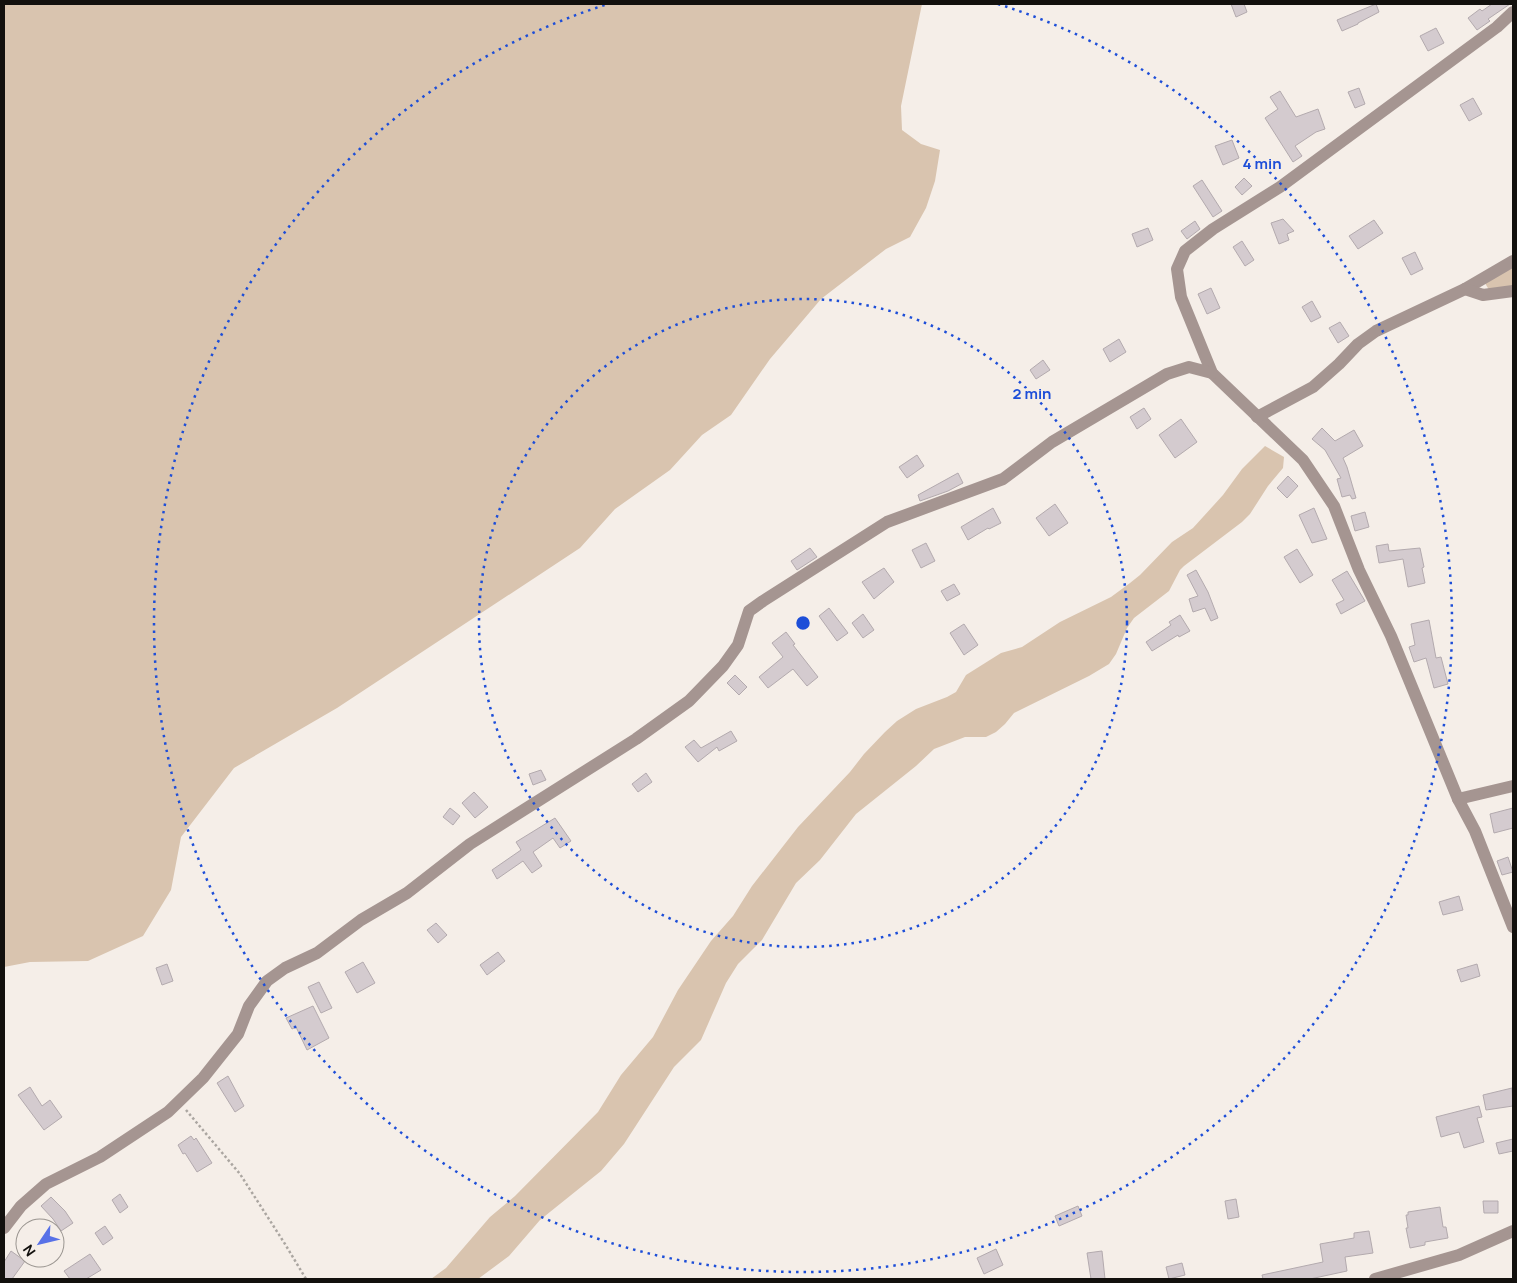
<svg xmlns="http://www.w3.org/2000/svg" width="1517" height="1283" viewBox="0 0 1517 1283" font-family="Manrope,sans-serif">
  <style>
    .green { fill: #d9c4af }
    .building { fill: #d4cbcf; stroke: #b3aaae }
    .lines { fill: none; stroke-linecap: round; stroke-linejoin: round }
    .path { stroke: #aba6a1; stroke-width: 2.5; stroke-dasharray: 2.5 2.5; stroke-linecap: butt }
    .minor { stroke: #a59591; stroke-width: 12 }
    .ring { fill: none; stroke: #1d4ed8; stroke-width: 2.5; stroke-dasharray: 2.5 5 }
    .centre { fill: #1d4ed8; stroke: #f5eee8; stroke-width: 2.5 }
    .ring-label { font-size: 15px; text-anchor: middle; font-weight: bold; fill: #1d4ed8; stroke: #f5eee8; stroke-width: 5; stroke-linejoin: round; paint-order: stroke }
  </style>
  <rect width="100%" height="100%" fill="#f5eee8"/>
  <g class="green">
    <polygon points="4,4 922,4 901,106 902,130 921,144 940,150 935,181 926,208 910,237 886,249 821,299 770,359 731,415 702,435 670,470 615,509 580,548 337,708 234,768 181,837 171,890 143,936 88,961 30,962 4,967"/>
    <polygon points="1513,267 1513,287 1489,290 1485,283"/>
    <polygon points="1265,446 1284,457 1283,468 1268,486 1250,514 1242,522 1184,566 1180,570 1169,591 1134,618 1127,628 1116,654 1109,664 1089,676 1014,713 1005,724 996,732 986,737 965,737 934,749 916,766 856,814 820,860 796,883 762,940 738,964 726,983 701,1040 674,1067 624,1144 601,1171 540,1220 509,1256 478,1279 431,1279 446,1268 490,1217 515,1196 598,1112 621,1075 653,1037 678,990 711,941 733,916 752,886 798,827 850,772 864,754 885,732 897,721 916,709 947,697 956,692 966,675 1001,653 1022,647 1060,622 1111,597 1130,583 1140,575 1172,542 1193,528 1223,495 1242,469"/>
  </g>
  <g class="building">
    <polygon points="1231,4 1244,4 1247,12 1236,17"/>
    <polygon points="1376,4 1379,12 1358,23 1358,24 1342,31 1337,20"/>
    <polygon points="1492,4 1510,4 1488,19 1490,21 1477,30 1468,18 1480,9 1482,11"/>
    <polygon points="1436,28 1444,43 1428,51 1420,36"/>
    <polygon points="1359,88 1365,104 1355,108 1348,92"/>
    <polygon points="1280,91 1296,117 1318,109 1325,129 1316,132 1295,146 1302,156 1293,162 1265,118 1278,109 1270,97"/>
    <polygon points="1473,98 1482,114 1469,121 1460,105"/>
    <polygon points="1232,140 1239,158 1223,165 1215,146"/>
    <polygon points="1244,178 1252,186 1242,195 1235,187"/>
    <polygon points="1202,180 1222,211 1213,217 1193,186"/>
    <polygon points="1283,219 1294,231 1287,234 1289,240 1279,244 1271,223"/>
    <polygon points="1374,220 1383,233 1358,249 1349,236"/>
    <polygon points="1195,221 1200,229 1187,239 1181,231"/>
    <polygon points="1148,228 1153,240 1137,247 1132,234"/>
    <polygon points="1242,241 1254,260 1245,266 1233,247"/>
    <polygon points="1415,252 1423,269 1411,275 1402,258"/>
    <polygon points="1211,288 1220,308 1207,314 1198,294"/>
    <polygon points="1312,301 1321,317 1311,322 1302,307"/>
    <polygon points="1340,322 1349,336 1338,343 1329,328"/>
    <polygon points="1119,339 1126,352 1110,362 1103,349"/>
    <polygon points="1043,360 1050,370 1036,379 1030,370"/>
    <polygon points="1144,408 1151,419 1137,429 1130,417"/>
    <polygon points="1181,419 1197,442 1175,458 1159,435"/>
    <polygon points="1322,428 1335,441 1354,430 1363,446 1343,458 1347,467 1356,498 1352,499 1350,495 1342,497 1337,479 1341,478 1325,450 1312,439"/>
    <polygon points="917,455 924,466 907,478 899,467"/>
    <polygon points="958,473 963,483 948,491 920,501 918,495"/>
    <polygon points="1288,476 1298,486 1287,498 1277,488"/>
    <polygon points="1055,504 1068,523 1049,536 1036,518"/>
    <polygon points="993,508 1001,523 989,529 988,528 968,540 961,527"/>
    <polygon points="1314,508 1327,539 1312,543 1299,515"/>
    <polygon points="1365,512 1369,527 1355,531 1351,516"/>
    <polygon points="926,543 935,561 921,568 912,550"/>
    <polygon points="1388,544 1389,551 1420,548 1424,567 1422,568 1425,583 1408,587 1403,559 1379,563 1376,546"/>
    <polygon points="810,548 817,557 797,570 791,561"/>
    <polygon points="1297,549 1313,575 1300,583 1284,557"/>
    <polygon points="884,568 894,582 874,599 862,582"/>
    <polygon points="1196,570 1208,592 1218,618 1211,621 1205,608 1193,612 1189,599 1198,596 1187,575"/>
    <polygon points="1347,571 1365,601 1341,614 1336,604 1344,600 1332,580"/>
    <polygon points="954,584 960,594 947,601 941,591"/>
    <polygon points="829,608 848,633 837,641 819,616"/>
    <polygon points="863,614 874,630 863,638 852,623"/>
    <polygon points="1180,615 1190,631 1179,637 1178,635 1152,651 1146,642 1171,625 1169,622"/>
    <polygon points="1429,620 1436,658 1441,657 1448,684 1434,688 1426,658 1414,662 1409,647 1415,645 1411,624"/>
    <polygon points="964,624 978,645 964,655 950,633"/>
    <polygon points="786,632 795,644 793,645 818,677 807,686 793,669 768,688 759,677 783,657 772,643"/>
    <polygon points="735,675 747,687 739,695 727,683"/>
    <polygon points="731,731 737,741 719,751 717,747 698,762 685,747 694,740 701,748"/>
    <polygon points="541,770 546,780 533,785 529,774"/>
    <polygon points="646,773 652,782 638,792 632,784"/>
    <polygon points="474,792 488,807 475,818 462,803"/>
    <polygon points="450,808 460,816 453,825 443,817"/>
    <polygon points="1513,808 1513,828 1494,833 1490,814"/>
    <polygon points="555,818 571,841 560,848 553,838 533,852 542,866 532,873 523,861 497,879 492,870 521,850 516,842"/>
    <polygon points="1508,857 1513,872 1502,875 1497,861"/>
    <polygon points="1459,896 1463,910 1443,915 1439,902"/>
    <polygon points="436,923 447,935 438,943 427,930"/>
    <polygon points="498,952 505,961 487,975 480,965"/>
    <polygon points="363,962 375,983 357,993 345,972"/>
    <polygon points="167,964 173,981 162,985 156,968"/>
    <polygon points="1477,964 1480,976 1461,982 1457,970"/>
    <polygon points="319,982 332,1008 321,1013 308,987"/>
    <polygon points="313,1006 329,1038 307,1050 296,1027 292,1029 286,1018"/>
    <polygon points="228,1076 244,1106 235,1112 217,1083"/>
    <polygon points="30,1087 42,1106 50,1100 62,1117 44,1130 18,1095"/>
    <polygon points="1512,1088 1513,1106 1486,1110 1483,1095"/>
    <polygon points="1479,1106 1482,1117 1477,1118 1484,1142 1464,1148 1459,1132 1441,1137 1436,1117"/>
    <polygon points="191,1136 194,1140 196,1138 212,1163 197,1172 185,1153 183,1154 178,1145"/>
    <polygon points="1513,1139 1513,1151 1499,1154 1496,1143"/>
    <polygon points="120,1194 128,1207 120,1213 112,1200"/>
    <polygon points="51,1197 65,1211 73,1223 61,1231 53,1219 41,1206"/>
    <polygon points="1236,1199 1239,1217 1228,1219 1225,1201"/>
    <polygon points="1483,1201 1498,1201 1498,1213 1484,1213"/>
    <polygon points="1078,1206 1082,1216 1059,1226 1055,1216"/>
    <polygon points="1440,1207 1443,1227 1446,1227 1448,1238 1425,1242 1425,1245 1410,1248 1406,1228 1408,1228 1406,1215 1408,1215 1408,1212"/>
    <polygon points="105,1226 113,1238 103,1245 95,1233"/>
    <polygon points="1369,1231 1373,1253 1345,1257 1347,1271 1310,1279 1263,1279 1262,1275 1323,1262 1320,1244 1354,1238 1354,1233"/>
    <polygon points="996,1249 1003,1265 984,1274 977,1258"/>
    <polygon points="11,1251 25,1261 12,1279 4,1279 4,1262"/>
    <polygon points="1102,1251 1105,1279 1091,1279 1087,1253"/>
    <polygon points="90,1254 101,1270 86,1279 70,1279 64,1271"/>
    <polygon points="1182,1263 1185,1275 1169,1279 1166,1267"/>
  </g>
  <g class="lines">
    <polyline class="path" points="186,1110 240,1174 285,1244 306,1279"/>
    <g class="minor">
      <polyline points="1513,12 1497,27 1280,187 1213,229 1185,251 1177,269 1181,297 1212,373 1303,460 1334,506 1359,570 1391,636 1458,799 1475,831 1513,927"/>
      <polyline points="1465,289 1513,261"/>
      <polyline points="1257,417 1313,387 1339,364 1358,344 1376,331 1465,289 1483,295 1513,291"/>
      <polyline points="1458,799 1513,786"/>
      <polyline points="4,1228 21,1206 46,1184 100,1157 168,1112 203,1078 238,1034 249,1006 267,981 285,968 317,953 361,920 407,893 470,844 636,739 689,701 723,666 738,645 749,611 763,601 887,522 1003,479 1052,442 1167,374 1189,367 1212,373"/>
      <polyline points="1375,1279 1459,1255 1513,1231"/>
    </g>
  </g>
  <g class="ring">
    <circle cx="803" cy="623" r="324"/>
    <path d="M998 4A649 649 0 1 1 608 4"/>
  </g>
  <circle cx="803" cy="623" r="8" class="centre"/>
  <g class="ring-label">
    <text x="1262" y="169">4 min</text>
    <text x="1032" y="399">2 min</text>
  </g>
  <rect width="1517" height="1283" fill="none" stroke="#12100d" stroke-width="10"/>
  <g transform="translate(40 1243) rotate(235)"><circle r="24" fill="#f5eee8" stroke="#9a9590"/>
  <path d="M0-4L9 19L0 12L-9 19Z" fill="#5871e7"/>
  <text y="-8" font-size="14" font-weight="bold" text-anchor="middle" fill="#12100d">N</text>
  </g>
</svg>
